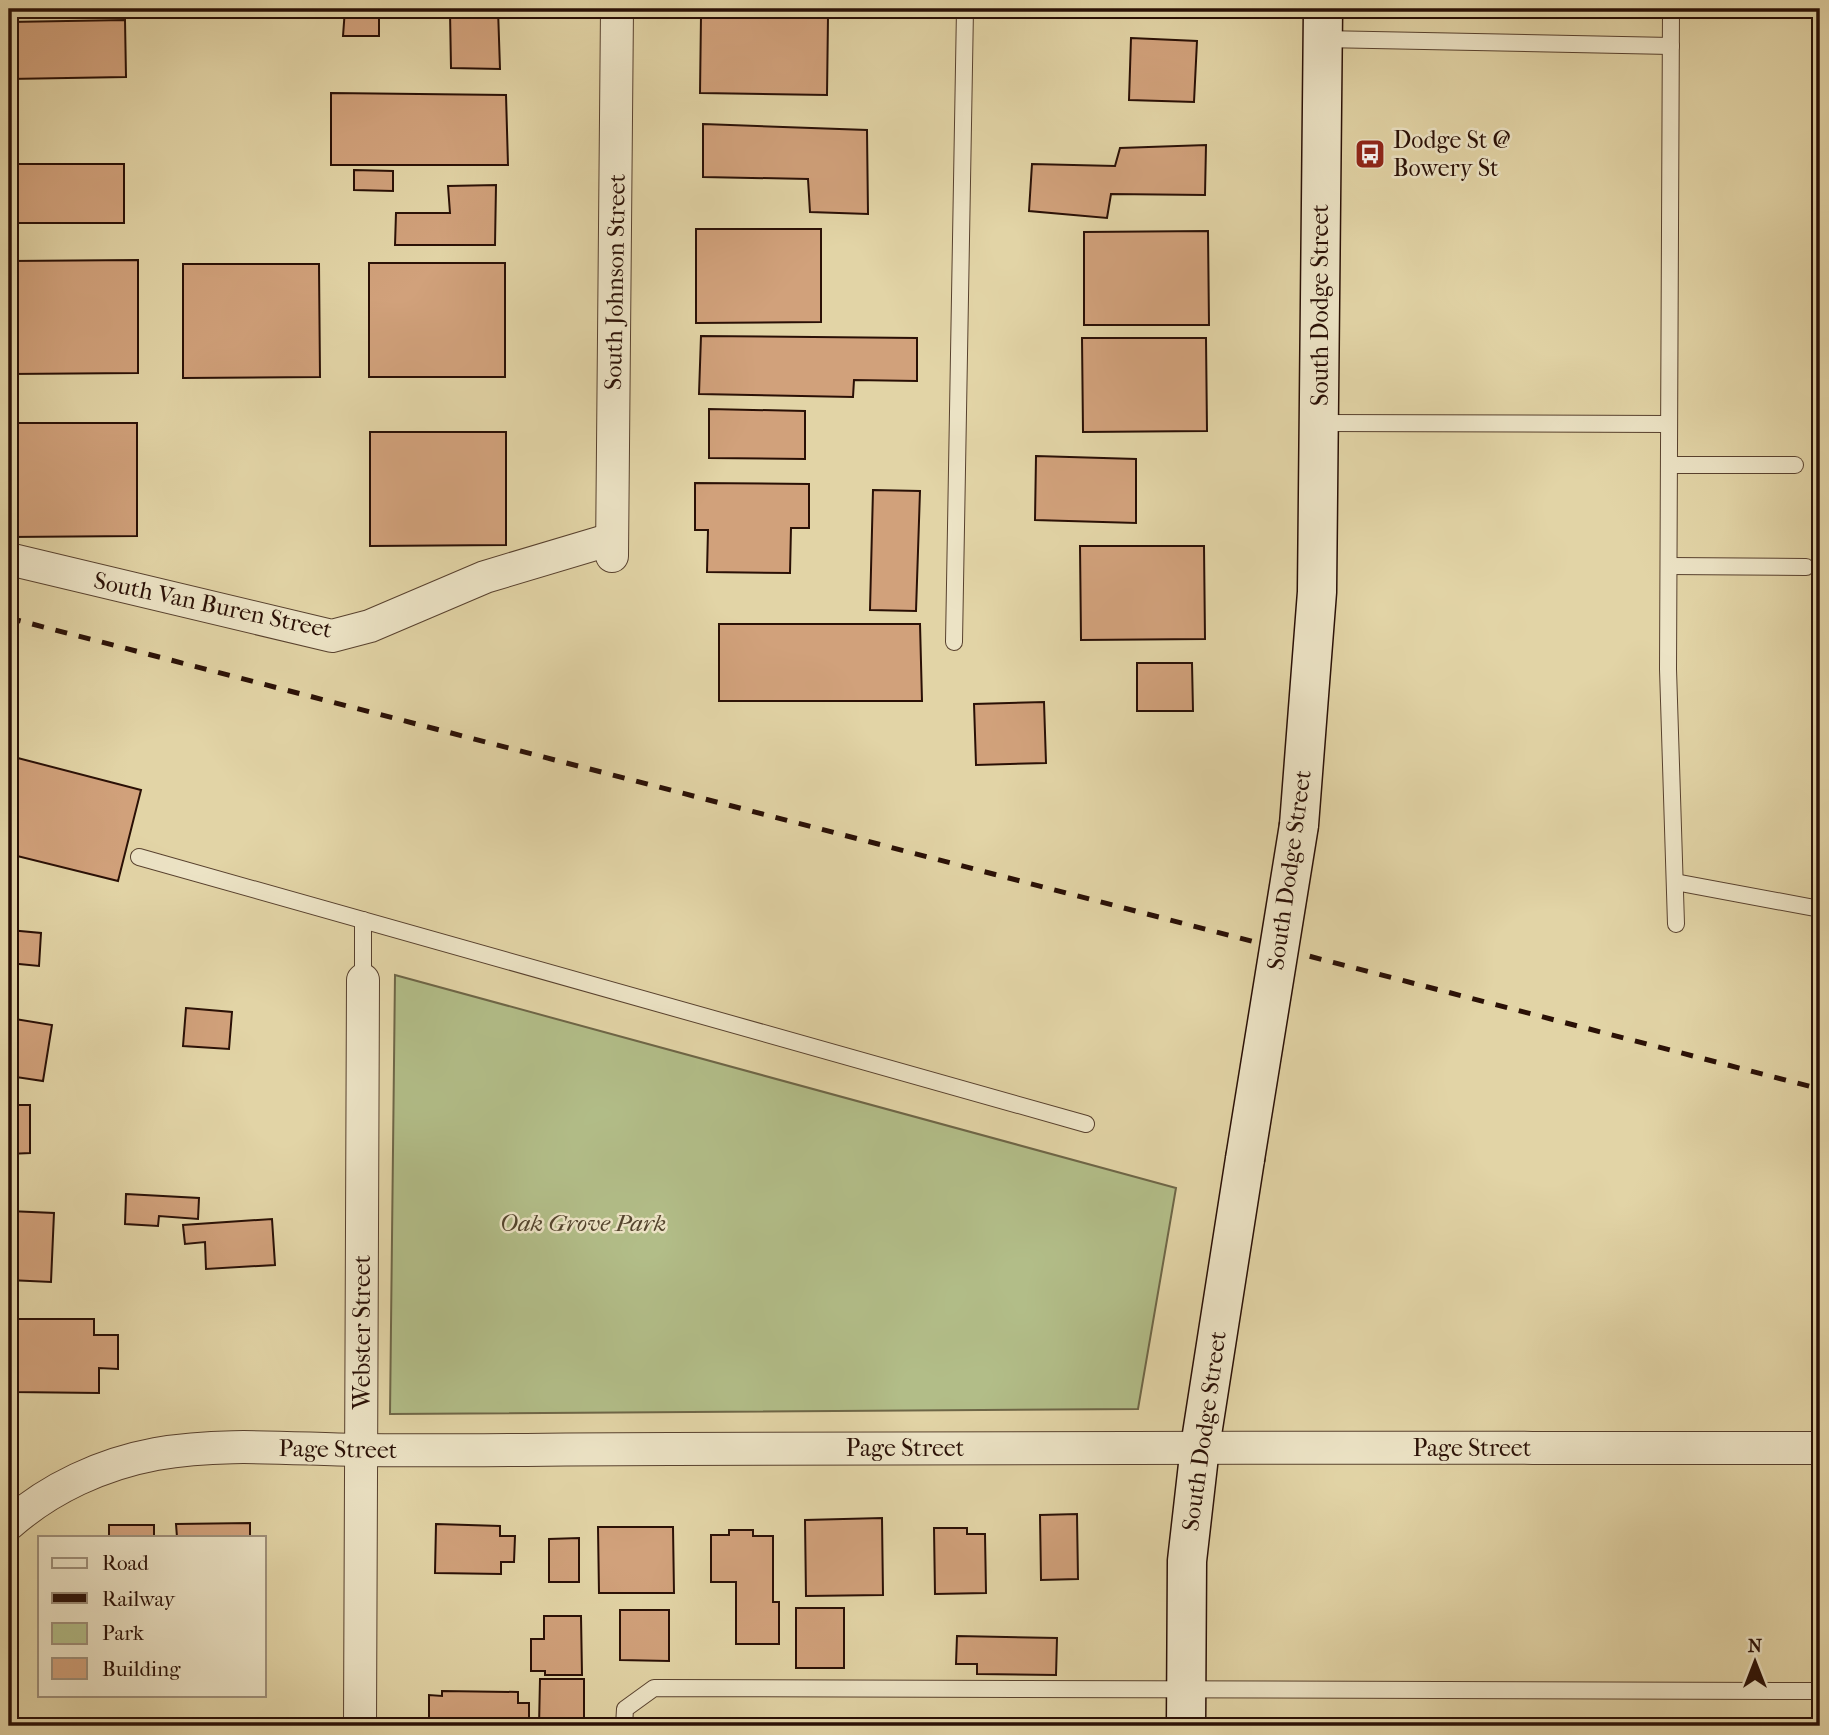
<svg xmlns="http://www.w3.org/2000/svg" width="1829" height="1735" viewBox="0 0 1829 1735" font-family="'IM FELL French Canon',serif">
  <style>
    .green { fill: #b2bd88; stroke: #6e6647; stroke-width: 2 }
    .building { fill: #d1a17b; stroke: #2a1006; stroke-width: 2 }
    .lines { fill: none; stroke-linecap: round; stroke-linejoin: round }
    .lane-casing { stroke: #58412e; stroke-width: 18 }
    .street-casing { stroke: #58412e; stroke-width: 34 }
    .secondary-casing { stroke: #2a1006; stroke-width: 41 }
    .lane { stroke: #ece3c5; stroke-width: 16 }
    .street { stroke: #ece3c5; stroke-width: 32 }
    .secondary { stroke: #ece3c5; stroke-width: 38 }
    .rail { stroke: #2a1006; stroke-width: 5; stroke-dasharray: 12 12; stroke-linecap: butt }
    .secondary-bridge-casing { stroke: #2a1006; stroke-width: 41; stroke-linecap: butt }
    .secondary-bridge { stroke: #ece3c5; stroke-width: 38 }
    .labels { text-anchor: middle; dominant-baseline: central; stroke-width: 5; stroke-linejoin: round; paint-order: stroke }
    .poi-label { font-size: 24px; fill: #2a1006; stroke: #ece3c5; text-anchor: start }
    .street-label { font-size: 24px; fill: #2a1006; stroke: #ece3c5 }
    .park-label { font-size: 24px; font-style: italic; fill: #53442d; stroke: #ece3c5 }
  </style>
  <rect width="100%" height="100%" fill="#e2d4a6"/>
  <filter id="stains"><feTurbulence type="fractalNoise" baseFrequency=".00286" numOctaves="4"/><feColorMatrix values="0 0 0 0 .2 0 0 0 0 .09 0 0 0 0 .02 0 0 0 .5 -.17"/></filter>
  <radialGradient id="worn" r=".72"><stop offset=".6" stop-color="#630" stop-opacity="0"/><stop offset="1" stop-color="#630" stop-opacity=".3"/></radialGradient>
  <polygon class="green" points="395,975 1176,1188 1138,1409 390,1414"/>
  <g class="building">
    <polygon points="345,9 379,9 379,36 343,36"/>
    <polygon points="498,9 500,69 451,68 450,12"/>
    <polygon points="701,16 828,17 827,95 700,93"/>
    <polygon points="125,20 126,77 9,79 9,22"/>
    <polygon points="1131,38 1197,41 1194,102 1129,100"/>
    <polygon points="331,93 506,95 508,165 331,165"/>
    <polygon points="703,124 867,130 868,214 810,212 808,179 703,177"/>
    <polygon points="1206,145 1205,195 1111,194 1107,218 1029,211 1032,164 1115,166 1120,148"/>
    <rect x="10" y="164" width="114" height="59"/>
    <polygon points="354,170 393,171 393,191 354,190"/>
    <polygon points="496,185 495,245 395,245 396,213 450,213 448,186"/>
    <polygon points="696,229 821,229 821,322 696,323"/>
    <polygon points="1208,231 1209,325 1084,325 1084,232"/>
    <polygon points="138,260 138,373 9,374 9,261"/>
    <rect x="369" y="263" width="136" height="114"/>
    <polygon points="183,264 319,264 320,377 183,378"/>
    <polygon points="701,336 917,338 917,381 854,380 853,397 699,394"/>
    <polygon points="1082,338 1206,338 1207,431 1083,432"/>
    <polygon points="709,409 805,411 805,459 709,458"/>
    <polygon points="9,423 137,423 137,536 9,537"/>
    <polygon points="370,432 506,432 506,545 370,546"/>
    <polygon points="1036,456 1136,459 1136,523 1035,520"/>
    <polygon points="695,483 809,484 809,528 791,528 790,573 707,572 708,530 695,530"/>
    <polygon points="873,490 920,491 916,611 870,610"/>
    <polygon points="1080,546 1204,546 1205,639 1081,640"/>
    <polygon points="719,624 920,624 922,701 719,701"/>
    <polygon points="1137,663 1192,663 1193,711 1137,711"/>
    <polygon points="1044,702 1046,763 976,765 974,704"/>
    <polygon points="10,756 141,790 118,881 9,854"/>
    <polygon points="9,930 41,933 39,966 9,963"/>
    <polygon points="186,1008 232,1012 229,1049 183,1046"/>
    <polygon points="9,1018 52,1025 43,1081 9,1076"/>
    <polygon points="9,1105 30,1105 30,1153 9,1154"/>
    <polygon points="126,1194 199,1198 198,1219 159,1216 158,1226 125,1224"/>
    <polygon points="9,1211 54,1213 51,1282 9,1280"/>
    <polygon points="272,1219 275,1265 206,1269 205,1242 185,1244 183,1225"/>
    <polygon points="13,1319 94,1319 94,1335 118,1335 118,1369 99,1368 99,1393 12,1392"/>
    <polygon points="1077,1514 1078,1579 1041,1580 1040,1515"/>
    <polygon points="882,1518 883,1595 806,1596 805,1520"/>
    <polygon points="250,1523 250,1537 177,1537 176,1524"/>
    <polygon points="436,1524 500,1526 500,1536 515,1536 514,1562 501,1562 501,1574 435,1573"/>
    <rect x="109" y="1525" width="45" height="12"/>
    <polygon points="598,1527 673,1527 674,1593 599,1593"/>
    <polygon points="934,1528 967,1528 967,1534 985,1534 986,1593 935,1594"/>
    <polygon points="729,1530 753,1530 753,1536 773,1536 773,1602 779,1602 779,1644 736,1644 736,1582 711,1582 711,1535 729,1535"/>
    <polygon points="579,1538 579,1582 549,1582 549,1539"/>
    <rect x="796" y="1608" width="48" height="60"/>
    <polygon points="620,1610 669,1610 669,1661 620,1660"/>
    <polygon points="544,1616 581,1616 582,1675 545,1675 545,1671 531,1671 531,1639 544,1639"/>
    <polygon points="957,1636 1057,1638 1056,1675 977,1674 977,1664 956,1664"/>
    <polygon points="540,1679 584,1679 584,1726 539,1726"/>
    <polygon points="442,1691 518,1692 518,1703 529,1703 529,1726 429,1726 429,1695 442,1696"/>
  </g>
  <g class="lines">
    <g class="lane-casing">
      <g id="lane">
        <polyline points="1671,9 1668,669 1676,924"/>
        <polyline points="1322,39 1671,46"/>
        <polyline points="1319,423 1669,424"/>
        <polyline points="1669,465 1795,465"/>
        <polyline points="1669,566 1806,567"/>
        <polyline points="954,642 965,9"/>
        <polyline points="139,857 1086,1124"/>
        <polyline points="1675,882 1820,909"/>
        <polyline points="363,920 363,980"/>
        <polyline points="624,1726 625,1709 654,1688 1820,1691"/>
      </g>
    </g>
    <g class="street-casing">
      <g id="street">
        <polyline points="612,556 617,9"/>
        <polyline points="9,559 332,636 370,626 485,577 612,539"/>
        <path d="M 9,1524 C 50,1488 102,1464 156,1454 C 223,1442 291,1449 358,1450 C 462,1451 567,1449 671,1449 C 1054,1447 1437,1448 1820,1448"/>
        <polyline points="360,1726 363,980"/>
      </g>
    </g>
    <g class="secondary-casing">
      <g id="secondary">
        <polyline points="1299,825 1317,592 1323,9"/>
        <polyline points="1186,1726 1187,1561 1200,1447 1245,1159"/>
      </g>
    </g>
    <use href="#lane" class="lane"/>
    <use href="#street" class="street"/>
    <use href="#secondary" class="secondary"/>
    <polyline class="rail" points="9,618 1820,1089"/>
    <g class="secondary-bridge-casing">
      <polyline id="secondary-bridge" points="1245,1159 1299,825"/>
    </g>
    <use href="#secondary-bridge" class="secondary-bridge"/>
  </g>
  <defs>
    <g id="bus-square" transform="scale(1.575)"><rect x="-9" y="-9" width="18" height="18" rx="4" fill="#8f2418" stroke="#ece3c5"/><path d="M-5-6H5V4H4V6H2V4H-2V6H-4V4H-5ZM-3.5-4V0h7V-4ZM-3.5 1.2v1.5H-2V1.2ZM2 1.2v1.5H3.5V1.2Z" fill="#fff"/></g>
  </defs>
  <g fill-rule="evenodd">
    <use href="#bus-square" x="1370" y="154"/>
  </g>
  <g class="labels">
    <g class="poi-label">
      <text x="1393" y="140">Dodge St @<tspan x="1393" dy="28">Bowery St</tspan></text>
    </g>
    <g class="street-label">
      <text transform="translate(615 282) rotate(-89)">South Johnson Street</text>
      <text transform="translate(1320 305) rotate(-90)">South Dodge Street</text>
      <text transform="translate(213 605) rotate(12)">South Van Buren Street</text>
      <text transform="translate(1289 870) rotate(-82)">South Dodge Street</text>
      <text transform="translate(362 1332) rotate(-90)">Webster Street</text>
      <text transform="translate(1204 1431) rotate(-82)">South Dodge Street</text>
      <text x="905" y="1448">Page Street</text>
      <text x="1472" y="1448">Page Street</text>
      <text transform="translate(338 1449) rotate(1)">Page Street</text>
    </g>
    <g class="park-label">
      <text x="583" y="1223">Oak Grove Park</text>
    </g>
  </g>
  <rect width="1829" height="1735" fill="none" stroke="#e2d4a6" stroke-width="35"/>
  <rect x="10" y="10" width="1808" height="1714" fill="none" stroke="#2a1006" stroke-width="3.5"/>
  <rect x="18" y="18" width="1794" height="1700" fill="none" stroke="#2a1006" stroke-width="2"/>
  <rect x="38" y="1536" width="228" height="161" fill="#ece3c5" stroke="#9e8f79" stroke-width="2"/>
  <rect x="52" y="1558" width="35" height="10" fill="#ece3c5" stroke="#9e8f79" stroke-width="2"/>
  <text x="102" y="1570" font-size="21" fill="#2a1006">Road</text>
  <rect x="52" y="1593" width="35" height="10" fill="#2a1006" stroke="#9e8f79" stroke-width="2"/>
  <text x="102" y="1606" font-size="21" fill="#2a1006">Railway</text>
  <rect x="52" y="1623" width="35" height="21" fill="#b2bd88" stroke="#9e8f79" stroke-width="2"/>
  <text x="102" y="1640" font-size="21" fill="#2a1006">Park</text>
  <rect x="52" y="1658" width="35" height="21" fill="#d1a17b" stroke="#9e8f79" stroke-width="2"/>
  <text x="102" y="1676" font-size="21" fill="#2a1006">Building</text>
  <g transform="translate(1755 1662)" stroke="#ece3c5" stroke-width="5" paint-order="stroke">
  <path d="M0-5L12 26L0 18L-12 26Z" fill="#2a1006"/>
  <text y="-10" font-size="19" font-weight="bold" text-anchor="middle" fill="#2a1006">N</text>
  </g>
  <rect width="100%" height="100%" filter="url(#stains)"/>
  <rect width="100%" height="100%" fill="url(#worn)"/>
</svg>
